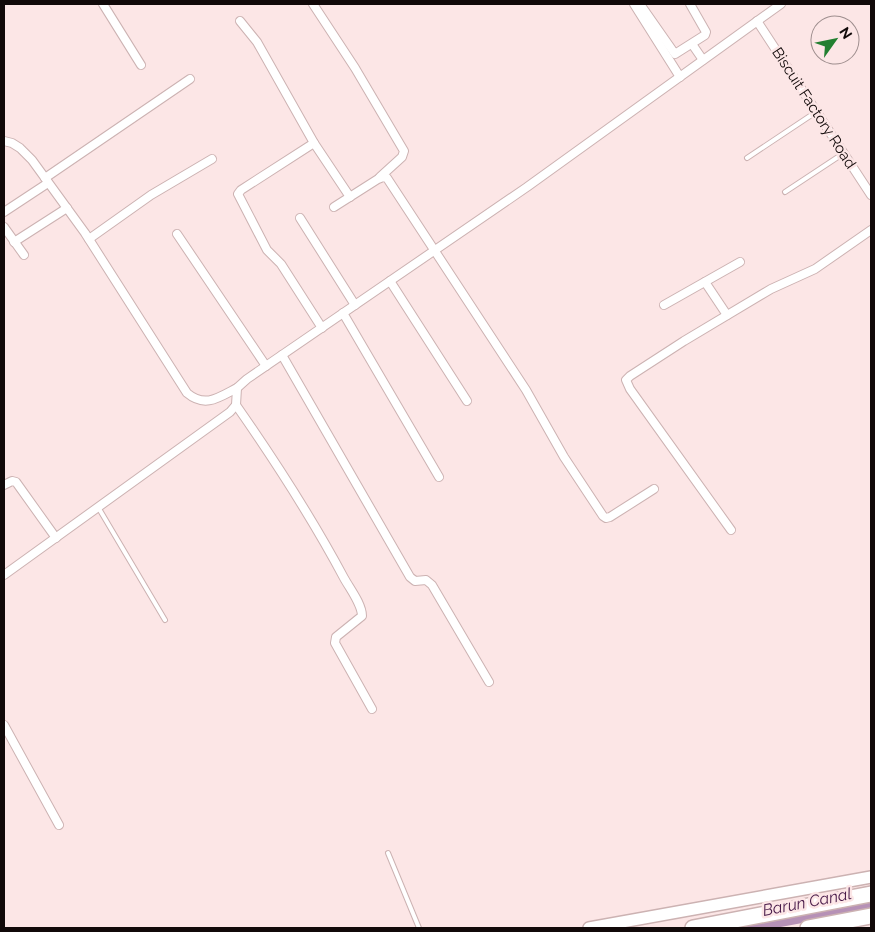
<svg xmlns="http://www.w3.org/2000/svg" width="875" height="932" viewBox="0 0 875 932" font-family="Raleway,sans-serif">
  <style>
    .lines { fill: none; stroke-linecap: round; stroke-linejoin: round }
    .canal { stroke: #b691b6; stroke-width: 10 }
    .service-casing { stroke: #ccb2b2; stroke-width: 6 }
    .minor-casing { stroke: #ccb2b2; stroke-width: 10 }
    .secondary-casing { stroke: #ccb2b2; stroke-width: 14 }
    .motorway-casing { stroke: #ccb2b2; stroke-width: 18 }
    .service { stroke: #fff; stroke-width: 4 }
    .minor { stroke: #fff; stroke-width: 8 }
    .secondary { stroke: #fff; stroke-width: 11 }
    .motorway { stroke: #fff; stroke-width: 15 }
    .labels { text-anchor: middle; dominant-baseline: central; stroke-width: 5; stroke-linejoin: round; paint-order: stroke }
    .street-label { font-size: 15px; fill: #110909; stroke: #fce6e6 }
    .water-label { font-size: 16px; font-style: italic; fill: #471948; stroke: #fce6e6 }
  </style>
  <rect width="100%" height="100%" fill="#fce6e6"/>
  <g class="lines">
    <polyline class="canal" points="748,928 871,905"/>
    <g class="service-casing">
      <g id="service">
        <polyline points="747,158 816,112"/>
        <polyline points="785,192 844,153"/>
        <polyline points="98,507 165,620"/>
        <polyline points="388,853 419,928"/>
      </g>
    </g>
    <g class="minor-casing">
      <g id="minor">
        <polyline points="103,4 141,65"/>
        <polyline points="313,4 355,68 404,151 402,157 380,177"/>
        <polyline points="634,4 680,77"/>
        <polyline points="640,4 675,54 705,35 706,32 690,4"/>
        <polyline points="240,21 257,42 314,143 350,197"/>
        <polyline points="757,21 871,195"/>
        <polyline points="692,44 703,60"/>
        <path d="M 4,141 L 12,143 L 20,148 L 32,160 L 85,233 L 187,393 C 205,408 218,398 237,388"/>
        <polyline points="314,143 241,190 238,194 267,250 281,264 322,328"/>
        <polyline points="45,178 190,79"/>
        <polyline points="334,207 378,179 383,177 387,178 526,390 564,457 603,516 606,518 610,517 654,489"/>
        <polyline points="4,212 48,183"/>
        <polyline points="300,218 355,305"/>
        <polyline points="4,227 24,255"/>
        <polyline points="177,234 266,366"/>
        <polyline points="89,239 151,195 212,159"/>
        <polyline points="14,242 67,208"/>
        <polyline points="390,281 467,401"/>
        <polyline points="705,282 727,315"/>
        <polyline points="664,305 740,262"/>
        <polyline points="343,313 439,477"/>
        <polyline points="282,355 410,577 415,581 426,580 432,585 489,682"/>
        <path d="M 236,405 C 275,461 312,518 344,578 C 350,589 362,604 362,616 L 336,637 L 335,643 L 372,709"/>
        <polyline points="4,485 12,481 16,482 56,538"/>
        <polyline points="731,530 630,389 626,380 630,376 684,341 771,289 815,269 871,230"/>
        <polyline points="4,575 230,412 236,405 237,388 247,379 527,187 781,4"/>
        <polyline points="4,725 59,825"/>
      </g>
    </g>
    <g class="secondary-casing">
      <polyline id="secondary" points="589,928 871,877"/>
    </g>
    <g class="motorway-casing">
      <g id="motorway">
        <polyline points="693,928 871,894"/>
        <polyline points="808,928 871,916"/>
      </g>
    </g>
    <use href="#service" class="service"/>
    <use href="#minor" class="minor"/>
    <use href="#secondary" class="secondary"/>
    <use href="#motorway" class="motorway"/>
  </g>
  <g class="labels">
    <g class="street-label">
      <text transform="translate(814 108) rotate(57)">Biscuit Factory Road</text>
    </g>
    <g class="water-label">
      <text transform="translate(807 902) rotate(-11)">Barun Canal</text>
    </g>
  </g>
  <rect width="875" height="932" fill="none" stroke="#110909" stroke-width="10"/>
  <g transform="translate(835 40) rotate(57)"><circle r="24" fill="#fce6e6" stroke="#9e8e8e"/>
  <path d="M0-4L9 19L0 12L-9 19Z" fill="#227f30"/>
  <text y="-8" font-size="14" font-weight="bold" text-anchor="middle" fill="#110909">N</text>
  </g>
</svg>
